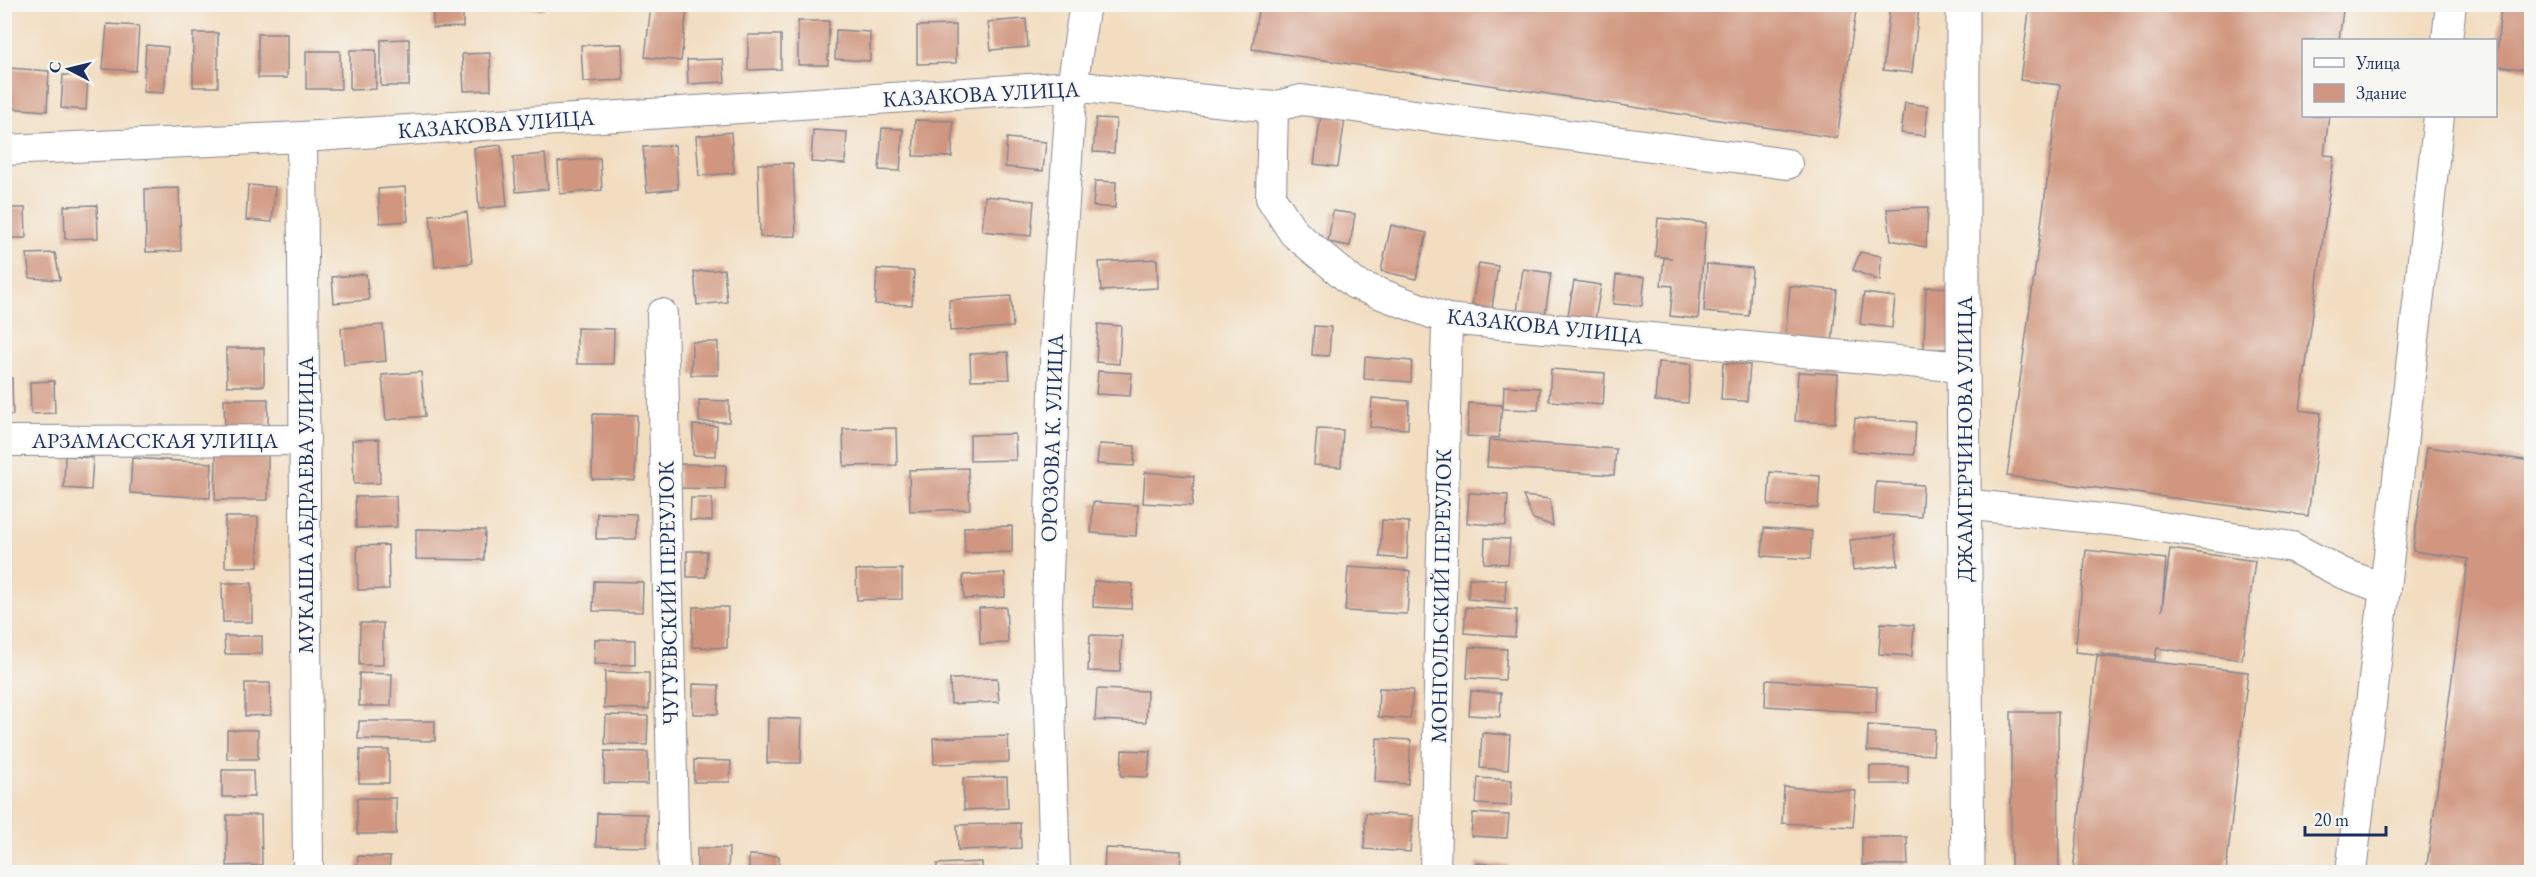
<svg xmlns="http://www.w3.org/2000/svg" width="2536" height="877" viewBox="0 0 2536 877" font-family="'EB Garamond',serif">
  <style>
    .building { fill: #d0967f }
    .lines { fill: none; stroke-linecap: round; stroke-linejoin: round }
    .street-casing { stroke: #86868f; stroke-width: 32 }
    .secondary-casing { stroke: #86868f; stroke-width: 35 }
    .street { stroke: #fff; stroke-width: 30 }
    .secondary { stroke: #fff; stroke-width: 33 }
    .labels { text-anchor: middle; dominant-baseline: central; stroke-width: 4.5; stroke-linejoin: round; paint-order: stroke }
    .street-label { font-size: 22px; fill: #1b2f5e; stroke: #f6f6f2 }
  </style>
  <rect width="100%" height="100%" fill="#f6f6f2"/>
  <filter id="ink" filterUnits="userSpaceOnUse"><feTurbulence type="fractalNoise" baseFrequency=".0167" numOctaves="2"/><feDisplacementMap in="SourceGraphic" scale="12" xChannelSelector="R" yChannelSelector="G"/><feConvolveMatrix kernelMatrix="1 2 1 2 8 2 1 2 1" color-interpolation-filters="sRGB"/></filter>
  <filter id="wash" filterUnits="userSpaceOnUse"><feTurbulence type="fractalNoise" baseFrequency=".008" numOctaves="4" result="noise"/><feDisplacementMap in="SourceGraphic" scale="24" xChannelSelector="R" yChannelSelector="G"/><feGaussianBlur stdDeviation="1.35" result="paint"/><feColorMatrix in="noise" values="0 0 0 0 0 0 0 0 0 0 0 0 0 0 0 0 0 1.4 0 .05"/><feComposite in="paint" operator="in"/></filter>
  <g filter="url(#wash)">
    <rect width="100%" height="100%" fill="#f2ddc0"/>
    <g id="blocks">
      <g class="building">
        <polygon points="433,4 463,4 463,27 433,28"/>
        <polygon points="520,4 544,4 543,10 519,8"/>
        <polygon points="1259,4 1857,4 1837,138 1252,49"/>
        <polygon points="1890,4 1919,6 1912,73 1883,70"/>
        <polygon points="2030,4 2344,4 2339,40 2304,40 2304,116 2329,116 2324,155 2334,156 2300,410 2321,413 2308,516 2007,476 2060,85 2020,80"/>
        <polygon points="2501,4 2532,4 2532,70 2496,66"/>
        <polygon points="651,5 687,9 681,61 645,57"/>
        <polygon points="1026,19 1028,47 991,50 988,22"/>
        <polygon points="798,21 829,21 828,65 798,65"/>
        <polygon points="107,24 139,26 136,71 103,69"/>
        <polygon points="956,25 956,63 917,64 917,26"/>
        <polygon points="836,30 870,32 870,61 835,59"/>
        <rect x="193" y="33" width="25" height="54"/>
        <rect x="258" y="34" width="29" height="44"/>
        <polygon points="748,35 781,35 781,69 748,70"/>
        <polygon points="409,39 409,86 381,86 381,40"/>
        <polygon points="622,44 623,80 583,82 581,45"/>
        <polygon points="146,45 168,47 164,93 143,92"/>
        <polygon points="350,50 376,50 376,89 350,90"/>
        <polygon points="306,51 340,51 341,89 306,89"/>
        <polygon points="490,53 491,90 464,91 462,54"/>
        <polygon points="723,59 725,82 688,84 687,60"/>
        <polygon points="10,68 49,71 47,111 8,108"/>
        <polygon points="63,75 88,77 86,110 61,108"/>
        <polygon points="1905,103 1928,106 1925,136 1901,133"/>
        <polygon points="1321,114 1345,118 1338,167 1314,164"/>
        <polygon points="1096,118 1116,119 1114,153 1093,152"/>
        <polygon points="915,120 953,121 952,157 913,156"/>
        <polygon points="882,128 903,129 900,171 879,170"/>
        <polygon points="813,130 847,132 845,164 811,162"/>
        <polygon points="731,132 734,173 699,176 696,136"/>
        <polygon points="1007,138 1046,142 1043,171 1005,167"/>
        <polygon points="501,145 507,206 479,209 474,148"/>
        <polygon points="675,145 678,189 647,192 643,147"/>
        <polygon points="545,154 548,189 516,192 513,157"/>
        <polygon points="600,158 602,190 560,194 558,162"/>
        <polygon points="793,163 796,236 760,237 758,164"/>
        <polygon points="1095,181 1116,182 1115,208 1093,206"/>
        <polygon points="248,185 275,187 272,222 246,220"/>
        <polygon points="405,187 408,221 380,223 378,189"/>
        <polygon points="179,188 181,251 146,252 145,189"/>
        <polygon points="985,196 1034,201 1031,236 982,231"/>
        <polygon points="97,205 98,238 65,239 64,206"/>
        <polygon points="1928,207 1926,247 1891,240 1887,209"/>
        <polygon points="4,208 25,208 26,238 4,238"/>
        <polygon points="1333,211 1355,214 1350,246 1328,242"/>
        <polygon points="467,212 472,263 435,267 430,215"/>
        <polygon points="1658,218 1706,223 1698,319 1670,316 1673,286 1661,285 1664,258 1672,258 1655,256"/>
        <polygon points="1391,225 1427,233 1416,279 1381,271"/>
        <polygon points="1860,252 1881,256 1880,281 1853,270"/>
        <polygon points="55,253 60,280 30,278 27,254"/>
        <polygon points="1157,259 1158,288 1101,291 1099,262"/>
        <polygon points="1479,263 1498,266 1492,308 1472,305"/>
        <polygon points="1707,264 1752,268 1749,316 1704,312"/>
        <polygon points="724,269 727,302 697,305 694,272"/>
        <polygon points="877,269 914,271 912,305 875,304"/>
        <polygon points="1523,269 1551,273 1545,316 1517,312"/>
        <polygon points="366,274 369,300 334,303 332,277"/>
        <polygon points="1616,275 1645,277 1642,306 1613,304"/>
        <polygon points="1574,281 1601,285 1595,320 1568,315"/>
        <polygon points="1790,286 1837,290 1832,344 1785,340"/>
        <polygon points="1926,287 1954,288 1953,349 1924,349"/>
        <polygon points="1864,293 1895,297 1892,328 1860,324"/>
        <polygon points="1011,296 1013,327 950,331 949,300"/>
        <polygon points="1098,324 1121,326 1119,364 1096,362"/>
        <polygon points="383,325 386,361 344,365 341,328"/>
        <polygon points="1314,326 1331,327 1329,356 1312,355"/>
        <polygon points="577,328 614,329 613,364 577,364"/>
        <polygon points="692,342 718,342 718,375 691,375"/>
        <polygon points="226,348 264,348 264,386 227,386"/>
        <polygon points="1008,352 1010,379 971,380 970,354"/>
        <polygon points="1365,357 1412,361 1411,382 1364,379"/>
        <polygon points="1658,362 1691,364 1688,403 1655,401"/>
        <polygon points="1723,363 1750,365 1747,401 1721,400"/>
        <polygon points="1551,369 1605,373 1603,405 1549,401"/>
        <polygon points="1098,371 1132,373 1130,396 1096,394"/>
        <polygon points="421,372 425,416 386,420 382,375"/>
        <polygon points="1798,372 1838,374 1835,423 1795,421"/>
        <polygon points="12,378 13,415 4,415 4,379"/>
        <polygon points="54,381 55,413 31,414 30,382"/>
        <polygon points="1504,386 1540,388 1538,410 1503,409"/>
        <polygon points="1372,398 1409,401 1408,429 1370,427"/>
        <polygon points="224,399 268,399 268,431 225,432"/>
        <polygon points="699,400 729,401 729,422 699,422"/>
        <polygon points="1469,403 1502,405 1499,438 1467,436"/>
        <polygon points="593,414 637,415 635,480 592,479"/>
        <polygon points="1855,418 1916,422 1914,455 1852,451"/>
        <polygon points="693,425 717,426 716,456 693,455"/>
        <polygon points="896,428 897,465 844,466 843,429"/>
        <polygon points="1317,429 1343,430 1341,467 1314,465"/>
        <polygon points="1015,434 1016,460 970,461 970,435"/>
        <polygon points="379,439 380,483 354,484 352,440"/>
        <polygon points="1489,440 1616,449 1614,475 1487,467"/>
        <polygon points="1099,444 1135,446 1134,466 1097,464"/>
        <polygon points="2427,447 2532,461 2532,872 2426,872 2468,559 2413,551"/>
        <polygon points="216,454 268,454 268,500 215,500"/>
        <polygon points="65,456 93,458 91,490 64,488"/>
        <polygon points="132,458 212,463 210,498 130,493"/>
        <polygon points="679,464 726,465 725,489 678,488"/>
        <polygon points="968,468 970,509 910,511 909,470"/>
        <polygon points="1145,472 1194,476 1192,506 1143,503"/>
        <polygon points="1770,472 1820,476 1818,508 1768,505"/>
        <polygon points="1876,482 1923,485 1921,517 1874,514"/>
        <polygon points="1469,493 1508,495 1506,526 1467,523"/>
        <polygon points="396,496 397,527 356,528 355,497"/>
        <polygon points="1523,496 1550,499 1553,526 1533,519"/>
        <polygon points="691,498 712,498 712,521 690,520"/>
        <polygon points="1093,502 1138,505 1136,536 1091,533"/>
        <polygon points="597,513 636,514 636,539 596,539"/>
        <rect x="225" y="517" width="33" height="50"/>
        <polygon points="1382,520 1409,522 1407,559 1380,557"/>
        <polygon points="1012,526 1012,552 965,553 964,527"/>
        <polygon points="1764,528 1812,531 1810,559 1762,556"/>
        <polygon points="416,529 485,530 484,560 416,559"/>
        <polygon points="1895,535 1898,565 1853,570 1850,540"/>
        <polygon points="1485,538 1510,539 1508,564 1484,563"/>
        <polygon points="388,545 389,589 358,590 357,546"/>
        <polygon points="2170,549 2255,561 2242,660 2157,648 2155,660 2075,652 2086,550 2166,559 2162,611"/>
        <polygon points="687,551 707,551 706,577 687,577"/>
        <polygon points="1348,567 1410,571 1407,614 1345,611"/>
        <polygon points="902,569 902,599 857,600 856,570"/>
        <polygon points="1005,573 1005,597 964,599 963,575"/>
        <polygon points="1469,578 1506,580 1505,602 1468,599"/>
        <polygon points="594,581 643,582 642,612 593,611"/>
        <polygon points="1094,581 1133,584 1131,609 1093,607"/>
        <polygon points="222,583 252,583 252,622 223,622"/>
        <polygon points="693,607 728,607 727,648 692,647"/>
        <polygon points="1006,607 1008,643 980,644 979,608"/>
        <polygon points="1466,607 1517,610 1515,637 1464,633"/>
        <polygon points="360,623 383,623 383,665 359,665"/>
        <polygon points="1881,623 1914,625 1912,656 1879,654"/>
        <polygon points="1090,635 1122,636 1120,672 1088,671"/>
        <polygon points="224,636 262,636 262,654 225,654"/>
        <polygon points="595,639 635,640 635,665 594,664"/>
        <polygon points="1469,647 1507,649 1505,680 1467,678"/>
        <polygon points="2097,656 2248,672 2226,872 2073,872"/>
        <polygon points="605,672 649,673 649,709 604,708"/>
        <polygon points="359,673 392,674 391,706 359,706"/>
        <polygon points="997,678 999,702 951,704 950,679"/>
        <polygon points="1766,680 1877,687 1876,713 1765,706"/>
        <polygon points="245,683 270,683 271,715 245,716"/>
        <polygon points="693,684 719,685 718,714 693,714"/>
        <polygon points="1379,688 1413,690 1410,719 1378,717"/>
        <polygon points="1097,689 1147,691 1146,722 1095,720"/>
        <polygon points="1471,691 1501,693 1500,717 1469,715"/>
        <polygon points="2011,712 2058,712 2059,872 2011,872"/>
        <polygon points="606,715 648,716 647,745 605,744"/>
        <polygon points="768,718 802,719 801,763 767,763"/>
        <polygon points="359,721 435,721 435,741 358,739"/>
        <polygon points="1868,725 1935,729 1933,755 1867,751"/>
        <rect x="227" y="730" width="31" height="29"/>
        <polygon points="1482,733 1510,735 1508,770 1480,768"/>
        <polygon points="1008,736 1009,762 934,764 933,738"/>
        <polygon points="1377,738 1411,740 1408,784 1375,782"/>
        <polygon points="360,750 389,750 389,783 359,783"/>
        <polygon points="1122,750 1150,751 1148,777 1121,776"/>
        <polygon points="605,751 648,752 648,784 604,783"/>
        <polygon points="694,760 731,761 730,782 694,782"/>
        <rect x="1870" y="766" width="38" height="18"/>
        <polygon points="222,770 253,770 254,797 222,797"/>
        <polygon points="1007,777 1008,808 964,810 963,778"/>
        <polygon points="1478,778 1512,780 1511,806 1476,804"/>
        <polygon points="1784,787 1856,791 1853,827 1782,823"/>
        <rect x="357" y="798" width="39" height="36"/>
        <polygon points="597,813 647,814 647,847 596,846"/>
        <polygon points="1366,813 1413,816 1410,852 1364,849"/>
        <polygon points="1473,813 1509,815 1507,838 1471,836"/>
        <polygon points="227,815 261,815 262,865 227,866"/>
        <polygon points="1020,823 1021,848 958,850 957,825"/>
        <polygon points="1862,837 1907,837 1908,865 1862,865"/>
        <polygon points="697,848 729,848 728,872 697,872"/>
        <polygon points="1105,848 1181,851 1180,872 1104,872"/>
        <polygon points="749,855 779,856 779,872 749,872"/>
        <polygon points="358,856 390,857 389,872 357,872"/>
        <polygon points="982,862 982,872 937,872 937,864"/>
        <polygon points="1476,863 1508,865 1508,872 1475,872"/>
      </g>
    </g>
  </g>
  <g filter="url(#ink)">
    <use href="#blocks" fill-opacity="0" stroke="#86868f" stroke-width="1.5"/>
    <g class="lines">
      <g class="street-casing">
        <g id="street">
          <polyline points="2447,40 2451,4"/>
          <polyline points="1273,107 1301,100 1787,164"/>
          <polyline points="302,137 308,872"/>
          <polyline points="4,150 302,137 1072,86 1273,107 1271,198 1294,233 1355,284 1447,319 1963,367"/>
          <polyline points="662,314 674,872"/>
          <polyline points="4,441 305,440"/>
          <polyline points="1964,504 2128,522 2292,547 2342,573 2385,589"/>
          <polyline points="1055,872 1047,607 1057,302 1072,86 1085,4"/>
          <polyline points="1435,872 1447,319"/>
          <polyline points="2351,872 2405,420 2439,116"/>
        </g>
      </g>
      <g class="secondary-casing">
        <polyline id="secondary" points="1963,4 1963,367 1968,872"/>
      </g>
      <use href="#street" class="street"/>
      <use href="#secondary" class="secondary"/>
    </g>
  </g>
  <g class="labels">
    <g class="street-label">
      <text transform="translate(981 94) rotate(-3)">КАЗАКОВА УЛИЦА</text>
      <text transform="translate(496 124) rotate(-4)">КАЗАКОВА УЛИЦА</text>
      <text transform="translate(1545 326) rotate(6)">КАЗАКОВА УЛИЦА</text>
      <text transform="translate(1052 438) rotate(-88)">ОРОЗОВА К. УЛИЦА</text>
      <text transform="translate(1964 439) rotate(-90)">ДЖАМГЕРЧИНОВА УЛИЦА</text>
      <text x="155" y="440">АРЗАМАССКАЯ УЛИЦА</text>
      <text transform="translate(305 505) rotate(-90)">МУКАША АБДРАЕВА УЛИЦА</text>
      <text transform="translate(668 593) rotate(-91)">ЧУГУЕВСКИЙ ПЕРЕУЛОК</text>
      <text transform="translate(1441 596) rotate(-89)">МОНГОЛЬСКИЙ ПЕРЕУЛОК</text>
    </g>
  </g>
  <rect width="2536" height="877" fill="none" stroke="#f6f6f2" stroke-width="24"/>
  <rect x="2302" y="39" width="195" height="78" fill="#f6f6f2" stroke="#9ea6b7" stroke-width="1.5"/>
  <rect x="2314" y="58" width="30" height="9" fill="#ffffff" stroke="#9ea6b7" stroke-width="1.5"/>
  <text x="2356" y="69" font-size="18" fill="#1b2f5e">Улица</text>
  <rect x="2314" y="84" width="30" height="18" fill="#d0967f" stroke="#9ea6b7" stroke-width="1.5"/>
  <text x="2356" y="99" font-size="18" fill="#1b2f5e">Здание</text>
  <g transform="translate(69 69) rotate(277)" stroke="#f6f6f2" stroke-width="4.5" paint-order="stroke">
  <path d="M0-4.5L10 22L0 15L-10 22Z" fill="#1b2f5e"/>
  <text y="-9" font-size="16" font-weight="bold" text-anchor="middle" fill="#1b2f5e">С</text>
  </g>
  <path d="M2305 826v9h81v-9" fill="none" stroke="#1b2f5e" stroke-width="3"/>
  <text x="2314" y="826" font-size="18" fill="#1b2f5e" stroke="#f6f6f2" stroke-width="4.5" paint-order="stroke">20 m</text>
</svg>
